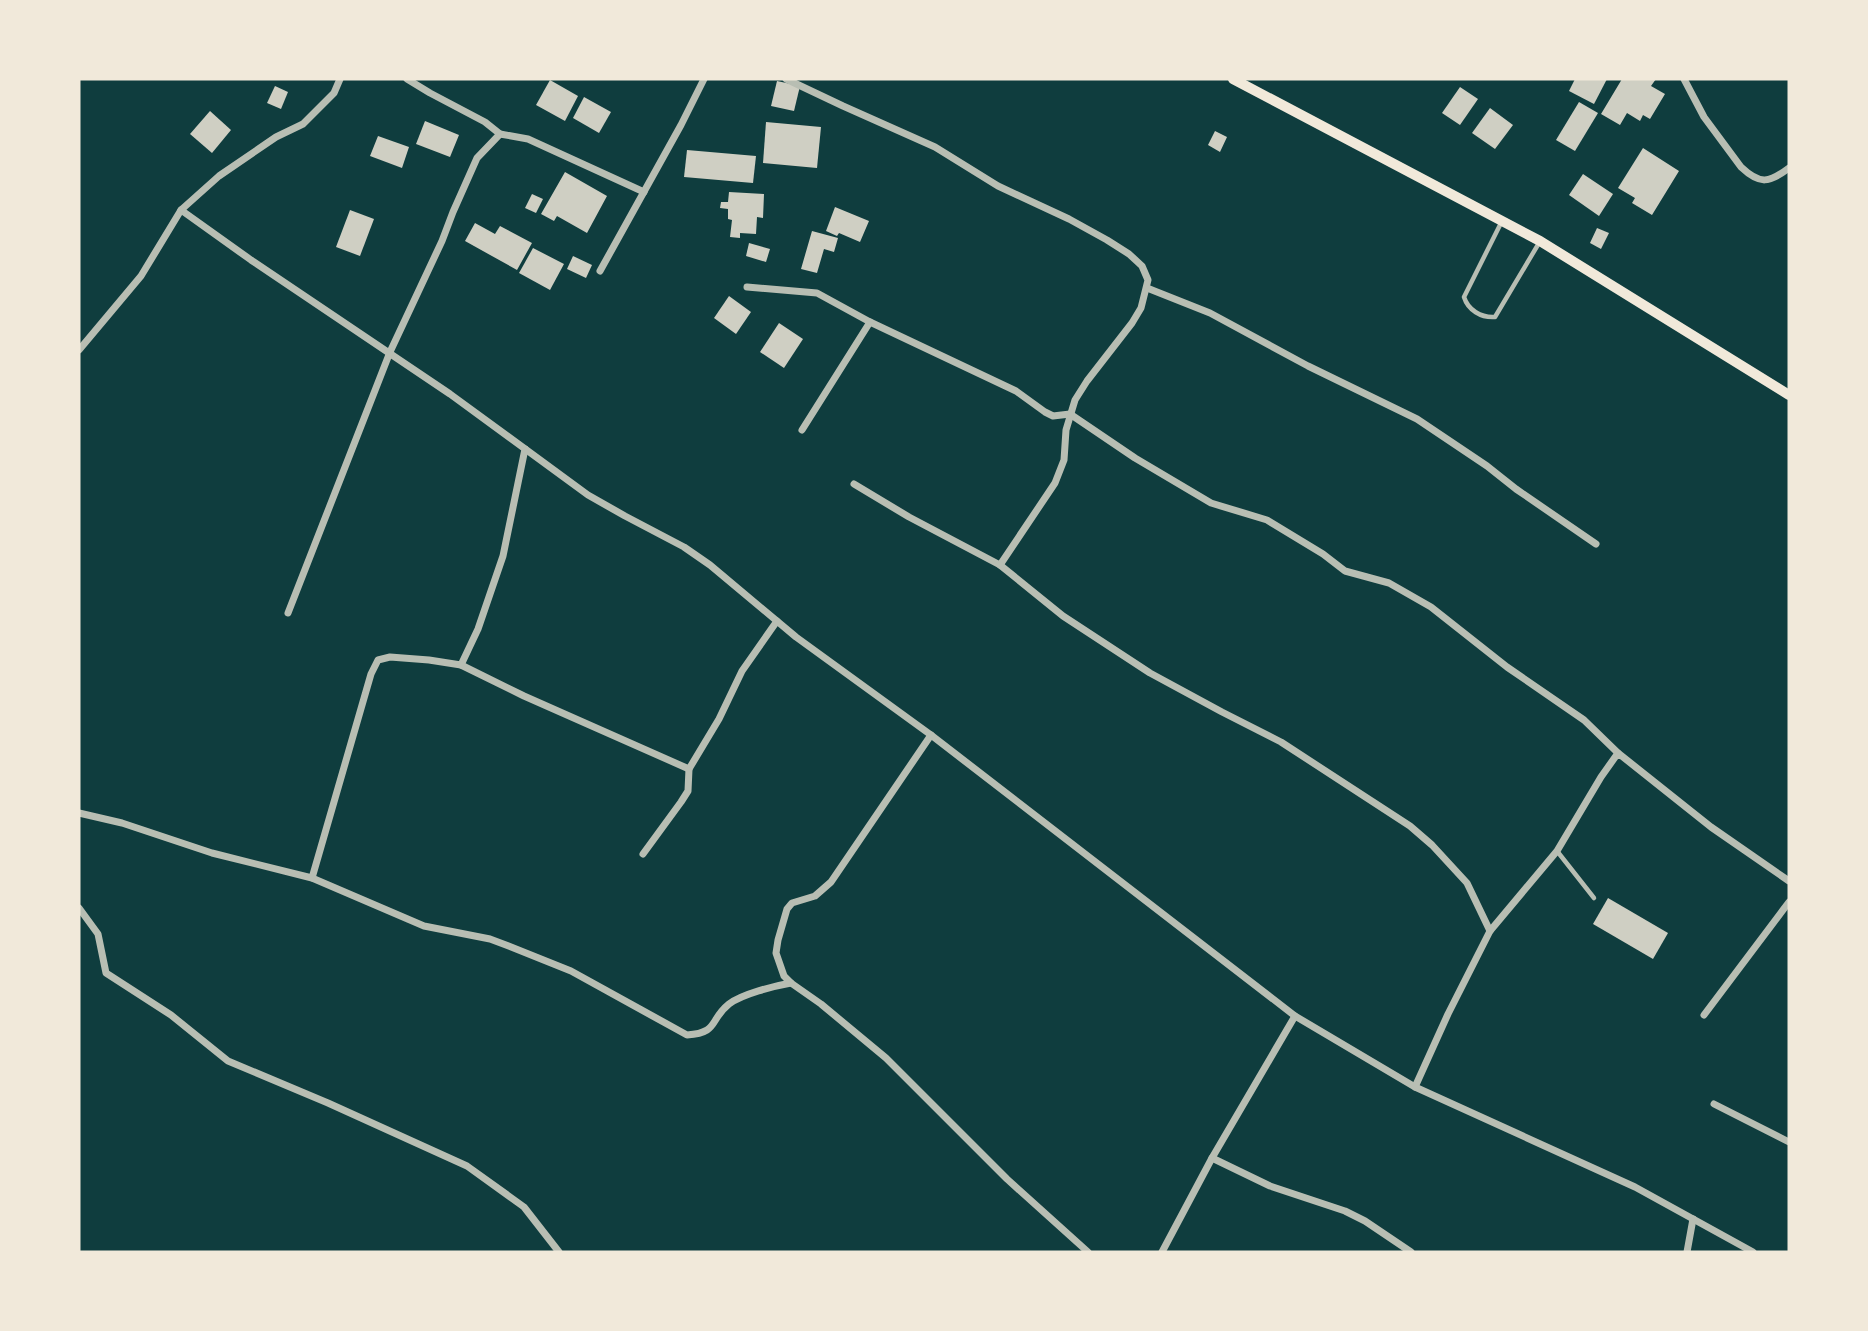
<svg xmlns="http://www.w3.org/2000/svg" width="1868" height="1331" viewBox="0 0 1868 1331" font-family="'Open Sans',sans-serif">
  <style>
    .building { fill: #cfcfc3 }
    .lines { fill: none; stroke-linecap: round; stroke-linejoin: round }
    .service { stroke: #b8beb3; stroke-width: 4.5 }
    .minor { stroke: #b8beb3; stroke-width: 7 }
    .secondary { stroke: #f1e9da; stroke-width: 10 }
  </style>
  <rect width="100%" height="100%" fill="#0f3d3e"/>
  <g class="building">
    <polygon points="1575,79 1607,79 1594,104 1569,91"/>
    <polygon points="1622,79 1656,79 1651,86 1665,94 1650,119 1643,115 1640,121 1627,113 1620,125 1601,114"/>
    <polygon points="550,80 578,96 565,121 536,105"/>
    <polygon points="777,81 800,86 794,111 771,106"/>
    <polygon points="275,86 288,92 281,109 267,103"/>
    <polygon points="1460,87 1478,99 1460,125 1442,113"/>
    <polygon points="584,97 611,112 599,133 573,118"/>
    <polygon points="1579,102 1598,113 1575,151 1556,140"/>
    <polygon points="1490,108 1513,125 1495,149 1472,133"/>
    <polygon points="210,111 231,130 212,153 190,134"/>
    <polygon points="425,121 459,135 450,157 416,144"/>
    <polygon points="766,122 821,127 817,168 763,163"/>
    <polygon points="1215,131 1227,137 1220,152 1208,145"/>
    <polygon points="378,136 409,147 402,168 370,156"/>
    <polygon points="1643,148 1679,171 1652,215 1632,203 1635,198 1618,188"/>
    <polygon points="687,150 756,156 753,183 684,177"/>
    <polygon points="565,172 607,196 587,233 557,216 554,221 541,214"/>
    <polygon points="1583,174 1613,194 1599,216 1569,195"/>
    <polygon points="729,192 764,194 763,218 757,217 756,234 740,233 740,238 730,237 732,220 728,219 728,209 720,208 721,202 728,202"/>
    <polygon points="532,194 543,199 536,213 525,208"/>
    <polygon points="835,207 869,221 860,242 839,233 837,236 826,231"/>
    <polygon points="350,210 374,219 360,256 336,247"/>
    <polygon points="475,223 495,234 500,226 532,243 517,270 465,241"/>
    <polygon points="1597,228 1609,233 1601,249 1590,243"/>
    <polygon points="812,231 838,238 834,252 824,249 817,273 801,269"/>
    <polygon points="749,243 770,249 766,262 746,256"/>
    <polygon points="533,248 564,264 550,290 519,273"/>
    <polygon points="573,256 592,265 586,278 567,269"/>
    <polygon points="729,296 751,312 736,334 714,318"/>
    <polygon points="779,323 803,339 784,368 760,352"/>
    <polygon points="1608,898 1668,933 1653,959 1593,924"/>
  </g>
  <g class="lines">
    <g class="service">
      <path d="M 1502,221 L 1464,297 C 1468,310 1481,318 1495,317 L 1539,243"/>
      <polyline points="1557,851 1594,898"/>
    </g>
    <g class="minor">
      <polyline points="407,79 430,93 485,122 500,134 528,139 644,192"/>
      <polyline points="786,79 843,106 935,147 998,186 1069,219 1107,240 1129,254 1142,266 1148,280 1141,308 1132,323 1087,381 1075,400 1066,430 1064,460 1055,483 1000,565"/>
      <path d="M 1684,79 L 1704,117 L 1741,167 C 1760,185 1769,183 1789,168"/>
      <polyline points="181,210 251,260 450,394 588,495 625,516 684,547 710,565 796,637 931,735 1295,1016 1415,1087 1635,1187 1753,1252"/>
      <polyline points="600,271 681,125 704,79"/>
      <polyline points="747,287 817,293 870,322 1016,391 1045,412 1053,416 1070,414 1135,458 1211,503 1267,520 1323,554 1345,571 1389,583 1431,607 1507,667 1584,720 1618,753"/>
      <polyline points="1147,288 1210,313 1308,366 1417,419 1487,466 1516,489 1596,544"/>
      <polyline points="79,350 141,276 181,210 219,176 276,137 303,124 334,93 340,79"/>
      <polyline points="802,430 870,322"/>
      <polyline points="854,484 909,517 1000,565 1063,616 1150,673 1222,712 1281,742 1410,826 1432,845 1467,883 1490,931"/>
      <polyline points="288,613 390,352 442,241 453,212 477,158 500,134"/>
      <polyline points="461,665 478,629 503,556 525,449"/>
      <polyline points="931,735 831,882 815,896 792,903 787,909 778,940 776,953 784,976 791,983 821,1004 886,1058 1007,1179 1088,1252"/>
      <path d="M 79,813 L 122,823 L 212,853 L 312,878 L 424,926 L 490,939 L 506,945 L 571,971 L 687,1035 C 719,1033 709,1020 729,1004 C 742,994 774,986 791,983"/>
      <polyline points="643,854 681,802 688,791 689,769 719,719 742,671 777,621"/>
      <polyline points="312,878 371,674 378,660 390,657 429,660 461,665 524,696 689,769"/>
      <polyline points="79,908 98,934 106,973 171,1015 228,1061 328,1103 467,1166 524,1207 559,1252"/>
      <polyline points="1704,1015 1789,902"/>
      <polyline points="1415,1087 1448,1014 1490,931 1557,851 1601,777 1618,753 1711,827 1789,881"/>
      <polyline points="1714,1104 1789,1142"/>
      <polyline points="1212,1158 1270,1186 1345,1211 1365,1221 1411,1252"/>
      <polyline points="1162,1252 1212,1158 1295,1016"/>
      <polyline points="1687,1252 1693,1219"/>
    </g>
    <polyline class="secondary" points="1233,79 1540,241 1789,395"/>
  </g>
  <rect width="1868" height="1331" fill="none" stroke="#f1e9da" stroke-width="161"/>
</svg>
